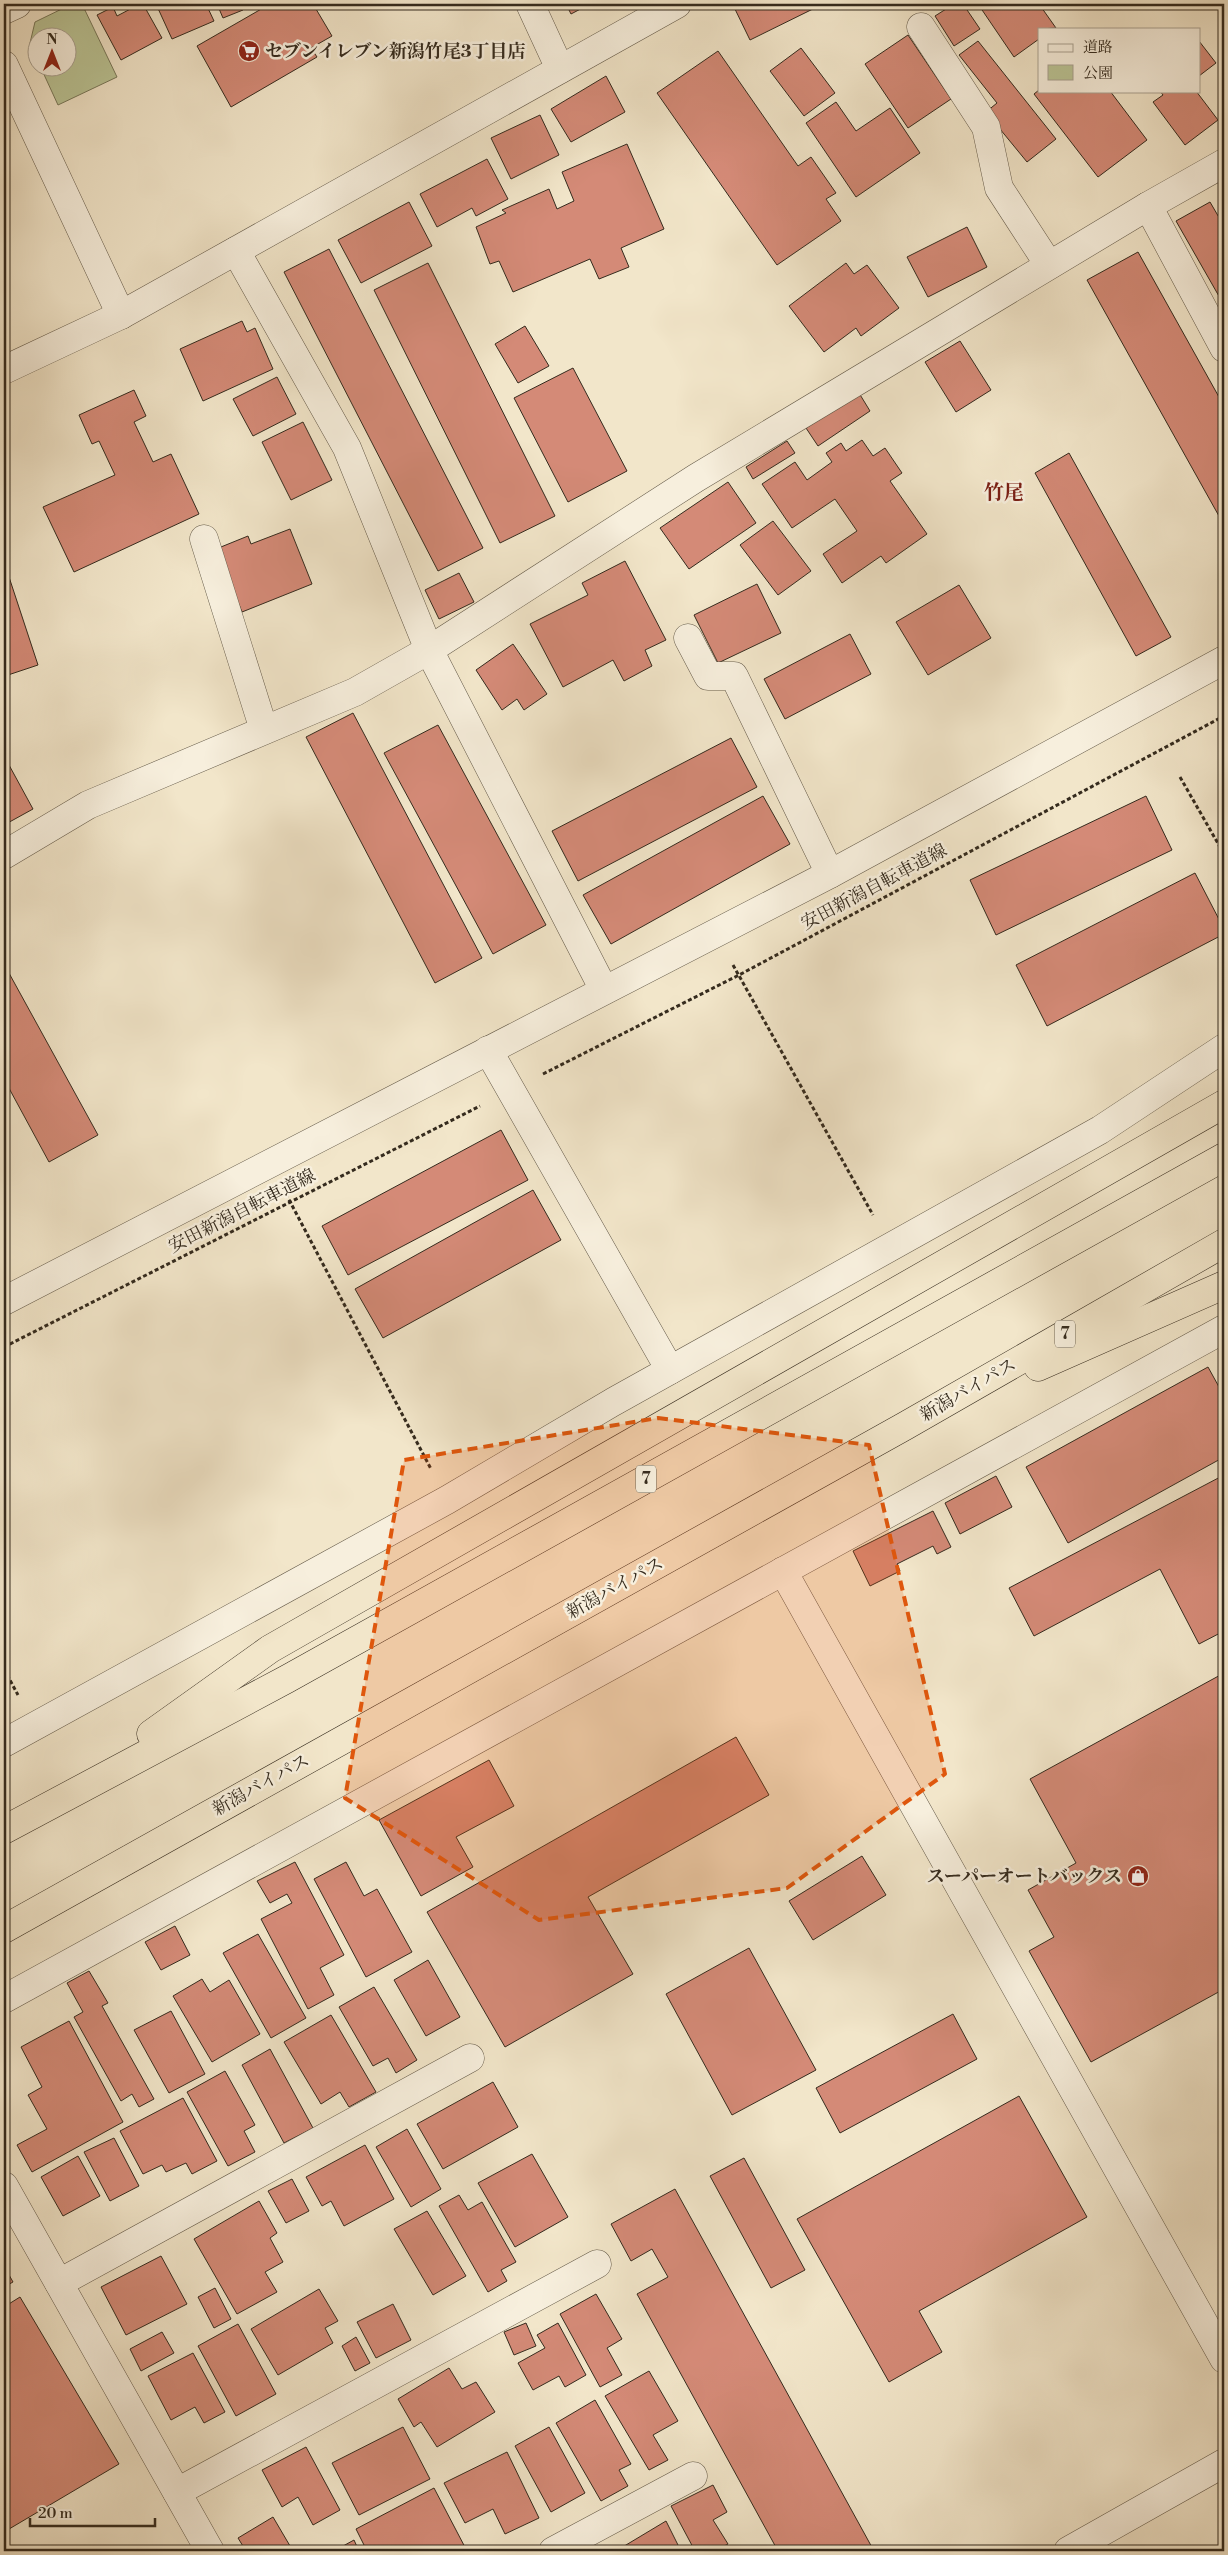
<svg xmlns="http://www.w3.org/2000/svg" width="1228" height="2555" viewBox="0 0 1228 2555" font-family="'Libre Bodoni','Noto Serif JP',serif">
  <style>
    .green { fill: #bbc596; stroke: #78785a }
    .building { fill: #d48a77; stroke: #352b1e }
    .lines { fill: none; stroke-linecap: round; stroke-linejoin: round }
    .minor-casing { stroke: #645a49; stroke-width: 29 }
    .highway-casing { stroke: #352b1e; stroke-width: 29 }
    .path { stroke: #352b1e; stroke-width: 3; stroke-dasharray: 4 2.5; stroke-linecap: butt }
    .minor { stroke: #f7efdd; stroke-width: 28 }
    .highway { stroke: #f2e6ca; stroke-width: 28 }
    .marked { fill: #df570d; fill-opacity: 0.2; stroke: #df570d; stroke-width: 4; stroke-dasharray: 10 6; stroke-linejoin: round }
    .labels { text-anchor: middle; dominant-baseline: central; stroke-width: 5; stroke-linejoin: round; paint-order: stroke }
    .shield { fill: #f7efdd; stroke: #6f6657; stroke-width: 1 }
    .shield-label { font-size: 16px; font-weight: bold; fill: #352b1e }
    .poi-label { font-size: 18px; font-weight: bold; fill: #352b1e; stroke: #f7efdd; text-anchor: start }
    .street-label { font-size: 18px; fill: #352b1e; stroke: #f7efdd }
    .quarter-label { font-size: 20px; font-weight: bold; fill: #7a1f14; stroke: #f7efdd }
  </style>
  <rect width="100%" height="100%" fill="#f2e6ca"/>
  <filter id="stains"><feTurbulence type="fractalNoise" baseFrequency=".004" numOctaves="4"/><feColorMatrix values="0 0 0 0 .2 0 0 0 0 .09 0 0 0 0 .02 0 0 0 .5 -.17"/></filter>
  <radialGradient id="worn" r=".72"><stop offset=".6" stop-color="#630" stop-opacity="0"/><stop offset="1" stop-color="#630" stop-opacity=".3"/></radialGradient>
  <polygon class="green" points="72,4 82,4 117,77 58,105 41,68 68,68 68,38 38,38 37,60 30,43 35,22"/>
  <g class="building">
    <polygon points="140,4 143,4 162,38 121,60 97,15 113,7 117,16"/>
    <polygon points="156,4 206,4 214,21 172,39"/>
    <polygon points="217,4 241,4 243,10 223,18"/>
    <polygon points="270,4 313,4 332,36 311,48 317,57 231,107 197,46"/>
    <polygon points="566,4 590,4 571,14"/>
    <polygon points="736,4 823,4 750,40 733,5"/>
    <polygon points="954,4 963,4 980,29 954,46 935,16"/>
    <polygon points="978,4 1039,4 1056,28 1039,29 1039,39 1014,57"/>
    <polygon points="908,35 951,99 908,128 865,64"/>
    <polygon points="978,41 1056,139 1027,162 986,112 997,103 959,55"/>
    <polygon points="1199,41 1216,63 1199,76"/>
    <polygon points="801,48 835,93 804,116 770,71"/>
    <polygon points="718,51 798,166 811,157 836,193 826,199 841,221 777,265 657,93"/>
    <polygon points="606,76 625,112 571,142 551,109"/>
    <polygon points="1039,90 1110,91 1147,140 1098,177 1034,94"/>
    <polygon points="1160,91 1196,91 1218,120 1185,145 1153,102 1163,95"/>
    <polygon points="836,102 856,131 890,108 920,153 856,197 806,123"/>
    <polygon points="540,115 559,155 511,179 491,138"/>
    <polygon points="627,144 664,229 621,248 629,267 599,279 590,259 513,292 499,261 490,264 476,227 506,213 502,210 549,189 557,209 574,201 562,172"/>
    <polygon points="487,159 508,199 476,216 472,208 437,227 420,194"/>
    <polygon points="409,202 432,246 361,283 338,240"/>
    <polygon points="1210,202 1224,226 1224,305 1176,221"/>
    <polygon points="967,227 987,267 928,297 907,257"/>
    <polygon points="329,249 483,548 438,571 284,272"/>
    <polygon points="1138,252 1224,406 1224,525 1087,280"/>
    <polygon points="428,263 555,516 500,543 374,290"/>
    <polygon points="846,263 854,274 867,265 899,308 861,336 856,328 824,352 789,306"/>
    <polygon points="242,321 247,332 255,328 273,369 203,401 180,349"/>
    <polygon points="525,326 549,366 518,383 495,344"/>
    <polygon points="960,341 991,390 956,412 925,362"/>
    <polygon points="573,368 627,471 568,502 514,398"/>
    <polygon points="277,377 296,414 253,436 233,399"/>
    <polygon points="134,390 146,416 134,422 153,462 171,454 199,514 74,572 43,507 115,475 99,441 92,444 79,415"/>
    <polygon points="859,393 870,411 818,446 806,428"/>
    <polygon points="303,422 332,480 291,500 262,442"/>
    <polygon points="862,440 873,456 885,448 902,473 890,481 927,534 886,563 881,556 842,583 823,554 857,531 835,499 792,528 762,484 795,462 807,480 832,462 826,453 841,443 846,451"/>
    <polygon points="787,441 795,453 753,479 746,467"/>
    <polygon points="1069,453 1171,637 1136,656 1035,473"/>
    <polygon points="728,482 756,523 689,569 660,528"/>
    <polygon points="773,521 811,571 778,595 740,545"/>
    <polygon points="290,529 312,584 242,612 216,549 248,536 251,544"/>
    <polygon points="625,561 666,640 645,650 652,666 624,681 613,660 563,687 530,624 588,595 582,583"/>
    <polygon points="459,573 474,602 439,619 425,590"/>
    <polygon points="9,577 38,665 8,675 4,663 4,579"/>
    <polygon points="757,584 781,633 718,663 694,615"/>
    <polygon points="959,585 991,638 928,675 896,622"/>
    <polygon points="850,634 871,674 785,719 764,679"/>
    <polygon points="513,644 547,694 524,710 517,699 502,710 476,670"/>
    <polygon points="353,713 482,958 435,983 306,737"/>
    <polygon points="438,725 546,925 493,954 384,753"/>
    <polygon points="731,738 757,787 578,881 552,831"/>
    <polygon points="9,765 33,809 4,825 4,768"/>
    <polygon points="763,796 790,844 611,944 583,895"/>
    <polygon points="1146,796 1172,850 996,935 970,880"/>
    <polygon points="1195,873 1224,929 1224,934 1047,1026 1016,965"/>
    <polygon points="4,964 98,1135 49,1162 4,1079"/>
    <polygon points="501,1130 528,1180 348,1275 322,1226"/>
    <polygon points="533,1190 561,1240 383,1338 355,1289"/>
    <polygon points="1208,1367 1224,1396 1224,1457 1068,1543 1026,1467"/>
    <polygon points="1224,1475 1224,1631 1199,1644 1160,1569 1034,1636 1009,1588"/>
    <polygon points="996,1476 1012,1507 960,1534 945,1503"/>
    <polygon points="933,1511 951,1547 937,1554 933,1546 897,1564 900,1571 870,1586 853,1551"/>
    <polygon points="1224,1673 1224,1989 1091,2062 1029,1951 1054,1937 1028,1890 1076,1863 1030,1779"/>
    <polygon points="736,1737 769,1795 588,1897 633,1974 505,2047 427,1912"/>
    <polygon points="489,1760 514,1806 456,1837 473,1867 421,1896 379,1820"/>
    <polygon points="862,1856 886,1895 813,1940 789,1901"/>
    <polygon points="295,1862 344,1955 320,1968 334,1995 308,2009 261,1919 292,1903 287,1894 270,1903 257,1881"/>
    <polygon points="346,1862 364,1896 377,1889 412,1952 366,1977 314,1879"/>
    <polygon points="175,1926 190,1955 161,1970 145,1942"/>
    <polygon points="258,1934 306,2018 271,2038 223,1953"/>
    <polygon points="749,1948 816,2070 732,2115 666,1994"/>
    <polygon points="428,1960 460,2017 426,2036 394,1980"/>
    <polygon points="89,1971 108,2003 102,2006 154,2099 139,2107 132,2094 121,2101 74,2017 83,2012 67,1983"/>
    <polygon points="202,1979 210,1992 229,1980 260,2034 212,2062 173,1996"/>
    <polygon points="374,1987 417,2060 396,2073 388,2058 373,2066 339,2007"/>
    <polygon points="171,2011 205,2074 169,2093 134,2030"/>
    <polygon points="953,2014 977,2059 840,2133 816,2088"/>
    <polygon points="331,2015 376,2092 349,2107 340,2092 321,2104 284,2042"/>
    <polygon points="69,2021 123,2122 32,2172 17,2145 47,2129 28,2095 42,2087 21,2047"/>
    <polygon points="270,2049 313,2128 284,2143 242,2065"/>
    <polygon points="225,2071 255,2125 244,2131 255,2152 228,2166 187,2092"/>
    <polygon points="493,2082 518,2127 443,2169 417,2124"/>
    <polygon points="1019,2096 1087,2217 919,2311 942,2352 889,2382 797,2219"/>
    <polygon points="183,2098 217,2161 192,2174 186,2163 166,2172 162,2165 143,2174 120,2131"/>
    <polygon points="407,2129 441,2189 411,2207 376,2147"/>
    <polygon points="114,2138 139,2186 110,2201 84,2152"/>
    <polygon points="365,2145 394,2199 344,2226 331,2201 322,2206 306,2177"/>
    <polygon points="532,2154 568,2217 515,2247 478,2183"/>
    <polygon points="78,2156 100,2196 63,2216 41,2177"/>
    <polygon points="744,2158 805,2270 771,2288 710,2176"/>
    <polygon points="292,2179 309,2211 286,2223 268,2191"/>
    <polygon points="675,2189 874,2551 778,2551 637,2294 668,2277 652,2249 631,2261 611,2224"/>
    <polygon points="459,2195 468,2210 482,2202 516,2262 501,2270 507,2281 488,2292 439,2206"/>
    <polygon points="259,2201 277,2233 270,2238 283,2262 265,2272 277,2292 237,2314 194,2239"/>
    <polygon points="427,2211 466,2276 433,2295 394,2229"/>
    <polygon points="161,2256 187,2304 126,2335 101,2287"/>
    <polygon points="4,2266 13,2282 4,2287"/>
    <polygon points="215,2288 231,2319 214,2328 198,2297"/>
    <polygon points="319,2289 338,2321 325,2328 333,2343 278,2375 251,2329"/>
    <polygon points="596,2294 622,2339 607,2348 622,2375 600,2387 560,2314"/>
    <polygon points="20,2297 119,2464 4,2532 4,2307"/>
    <polygon points="393,2304 411,2340 376,2358 357,2322"/>
    <polygon points="526,2323 536,2346 514,2355 504,2332"/>
    <polygon points="558,2323 586,2375 565,2387 559,2376 533,2390 518,2363 545,2348 537,2335"/>
    <polygon points="238,2324 276,2394 236,2416 198,2346"/>
    <polygon points="162,2332 174,2353 141,2371 130,2349"/>
    <polygon points="356,2337 370,2363 355,2371 342,2346"/>
    <polygon points="193,2353 225,2412 204,2423 195,2407 171,2420 148,2376"/>
    <polygon points="449,2368 462,2389 476,2382 495,2412 437,2447 421,2422 414,2427 398,2399"/>
    <polygon points="649,2371 678,2421 653,2435 668,2460 649,2470 605,2396"/>
    <polygon points="595,2400 631,2464 619,2470 628,2486 601,2501 556,2423"/>
    <polygon points="403,2427 430,2479 359,2515 332,2463"/>
    <polygon points="549,2427 585,2493 551,2512 515,2446"/>
    <polygon points="306,2447 340,2510 313,2525 298,2497 282,2507 262,2470"/>
    <polygon points="507,2452 539,2518 505,2534 493,2509 465,2523 444,2483"/>
    <polygon points="713,2485 727,2512 713,2520 728,2544 714,2551 695,2551 671,2506"/>
    <polygon points="434,2488 467,2551 367,2551 356,2529"/>
    <polygon points="273,2517 293,2551 246,2551 238,2538"/>
    <polygon points="666,2521 681,2551 616,2551"/>
    <polygon points="354,2540 359,2551 334,2551"/>
  </g>
  <g class="lines">
    <g class="minor-casing">
      <g id="minor">
        <polyline points="530,4 560,69"/>
        <polyline points="4,10 17,4"/>
        <polyline points="921,27 986,127 999,188 1049,265"/>
        <polyline points="4,65 121,315"/>
        <polyline points="1148,206 1224,348"/>
        <polyline points="236,251 347,448 429,650 604,990"/>
        <polyline points="4,370 121,315 677,4"/>
        <polyline points="204,539 264,730"/>
        <polyline points="688,638 708,676 734,676 830,874"/>
        <polyline points="4,855 88,805 355,692 429,650 696,478 1148,206 1224,163"/>
        <polyline points="488,1050 670,1370"/>
        <polyline points="4,1301 830,874 1224,660"/>
        <polyline points="783,1571 1224,2359"/>
        <polyline points="4,1743 447,1500 613,1402 1100,1130 1224,1048"/>
        <polyline points="4,1999 1224,1329"/>
        <polyline points="4,2186 210,2551"/>
        <polyline points="59,2283 470,2058"/>
        <polyline points="177,2492 597,2264"/>
        <polyline points="553,2551 693,2476"/>
        <polyline points="1068,2551 1224,2463"/>
      </g>
    </g>
    <g class="highway-casing">
      <g id="highway">
        <polyline points="1038,1367 1224,1285"/>
        <polyline points="151,1734 270,1649 1224,1104"/>
        <polyline points="4,1830 287,1679 1224,1157"/>
        <polyline points="4,1929 905,1426 1224,1243"/>
      </g>
    </g>
    <g class="path">
      <polyline points="1180,777 1224,854"/>
      <polyline points="733,965 873,1215"/>
      <polyline points="543,1074 739,975 1224,716"/>
      <polyline points="286,1194 431,1469"/>
      <polyline points="4,1347 480,1106"/>
      <polyline points="4,1669 18,1695"/>
    </g>
    <use href="#minor" class="minor"/>
    <use href="#highway" class="highway"/>
  </g>
  <path class="marked" d="M 658,1418 L 869,1445 L 945,1774 L 787,1888 L 539,1920 L 345,1798 L 404,1460 Z"/>
  <defs>
    <g id="supermarket-disc" transform="scale(1.125)"><circle r="9.5" fill="#8f2418" stroke="#f7efdd"/><path d="M-6-5.5h2.5l.6 2H6L4.5 2H-2.5L-4.4-4H-6ZM-1.5 3.2a1.3 1.3 0 1 0 .1 0ZM3 3.2a1.3 1.3 0 1 0 .1 0Z" fill="#fff"/></g>
    <g id="shop-disc" transform="scale(1.125)"><circle r="9.5" fill="#8f2418" stroke="#f7efdd"/><path d="M-5-2.5h2.3a2.7 3.5 0 0 1 5.4 0H5L5.5 6h-11ZM-1.5-2.5h3a1.5 2.3 0 0 0-3 0Z" fill="#fff"/></g>
  </defs>
  <g fill-rule="evenodd">
    <use href="#supermarket-disc" x="249" y="51"/>
    <use href="#shop-disc" x="1138" y="1876"/>
  </g>
  <g class="labels">
    <g class="shield">
      <rect x="1055" y="1320.5" width="20" height="27" rx="4"/>
      <rect x="636" y="1465.5" width="20" height="27" rx="4"/>
    </g>
    <g class="shield-label">
      <text x="1065" y="1334">7</text>
      <text x="646" y="1479">7</text>
    </g>
    <g class="poi-label">
      <text x="265" y="51">セブンイレブン新潟竹尾3丁目店</text>
      <text x="1122" y="1876" text-anchor="end">スーパーオートバックス</text>
    </g>
    <g class="street-label">
      <text transform="translate(874 887) rotate(-28)">安田新潟自転車道線</text>
      <text transform="translate(242 1211) rotate(-27)">安田新潟自転車道線</text>
      <text transform="translate(968 1390) rotate(-30)">新潟バイパス</text>
      <text transform="translate(615 1588) rotate(-29)">新潟バイパス</text>
      <text transform="translate(261 1785) rotate(-29)">新潟バイパス</text>
    </g>
    <g class="quarter-label">
      <text x="1004" y="493">竹尾</text>
    </g>
  </g>
  <rect width="1228" height="2555" fill="none" stroke="#f2e6ca" stroke-width="20"/>
  <rect x="5" y="5" width="1218" height="2545" fill="none" stroke="#352b1e" stroke-width="2.5"/>
  <rect x="10" y="10" width="1208" height="2535" fill="none" stroke="#352b1e"/>
  <rect x="1038" y="28" width="162" height="65" fill="#f7efdd" stroke="#a9a191"/>
  <rect x="1048" y="44" width="25" height="8" fill="#f7efdd" stroke="#a9a191"/>
  <text x="1083" y="52" font-size="15" fill="#352b1e">道路</text>
  <rect x="1048" y="65" width="25" height="15" fill="#bbc596" stroke="#a9a191"/>
  <text x="1083" y="78" font-size="15" fill="#352b1e">公園</text>
  <g transform="translate(52 52)"><circle r="24" fill="#f7efdd" stroke="#a9a191"/>
  <path d="M0-4L9 19L0 12L-9 19Z" fill="#8f2418"/>
  <text y="-8" font-size="14" font-weight="bold" text-anchor="middle" fill="#352b1e">N</text>
  </g>
  <path d="M30 2518v8h125v-8" fill="none" stroke="#352b1e" stroke-width="2.5"/>
  <text x="38" y="2518" font-size="15" fill="#352b1e" stroke="#f7efdd" stroke-width="4" paint-order="stroke">20 m</text>
  <rect width="100%" height="100%" filter="url(#stains)"/>
  <rect width="100%" height="100%" fill="url(#worn)"/>
</svg>
